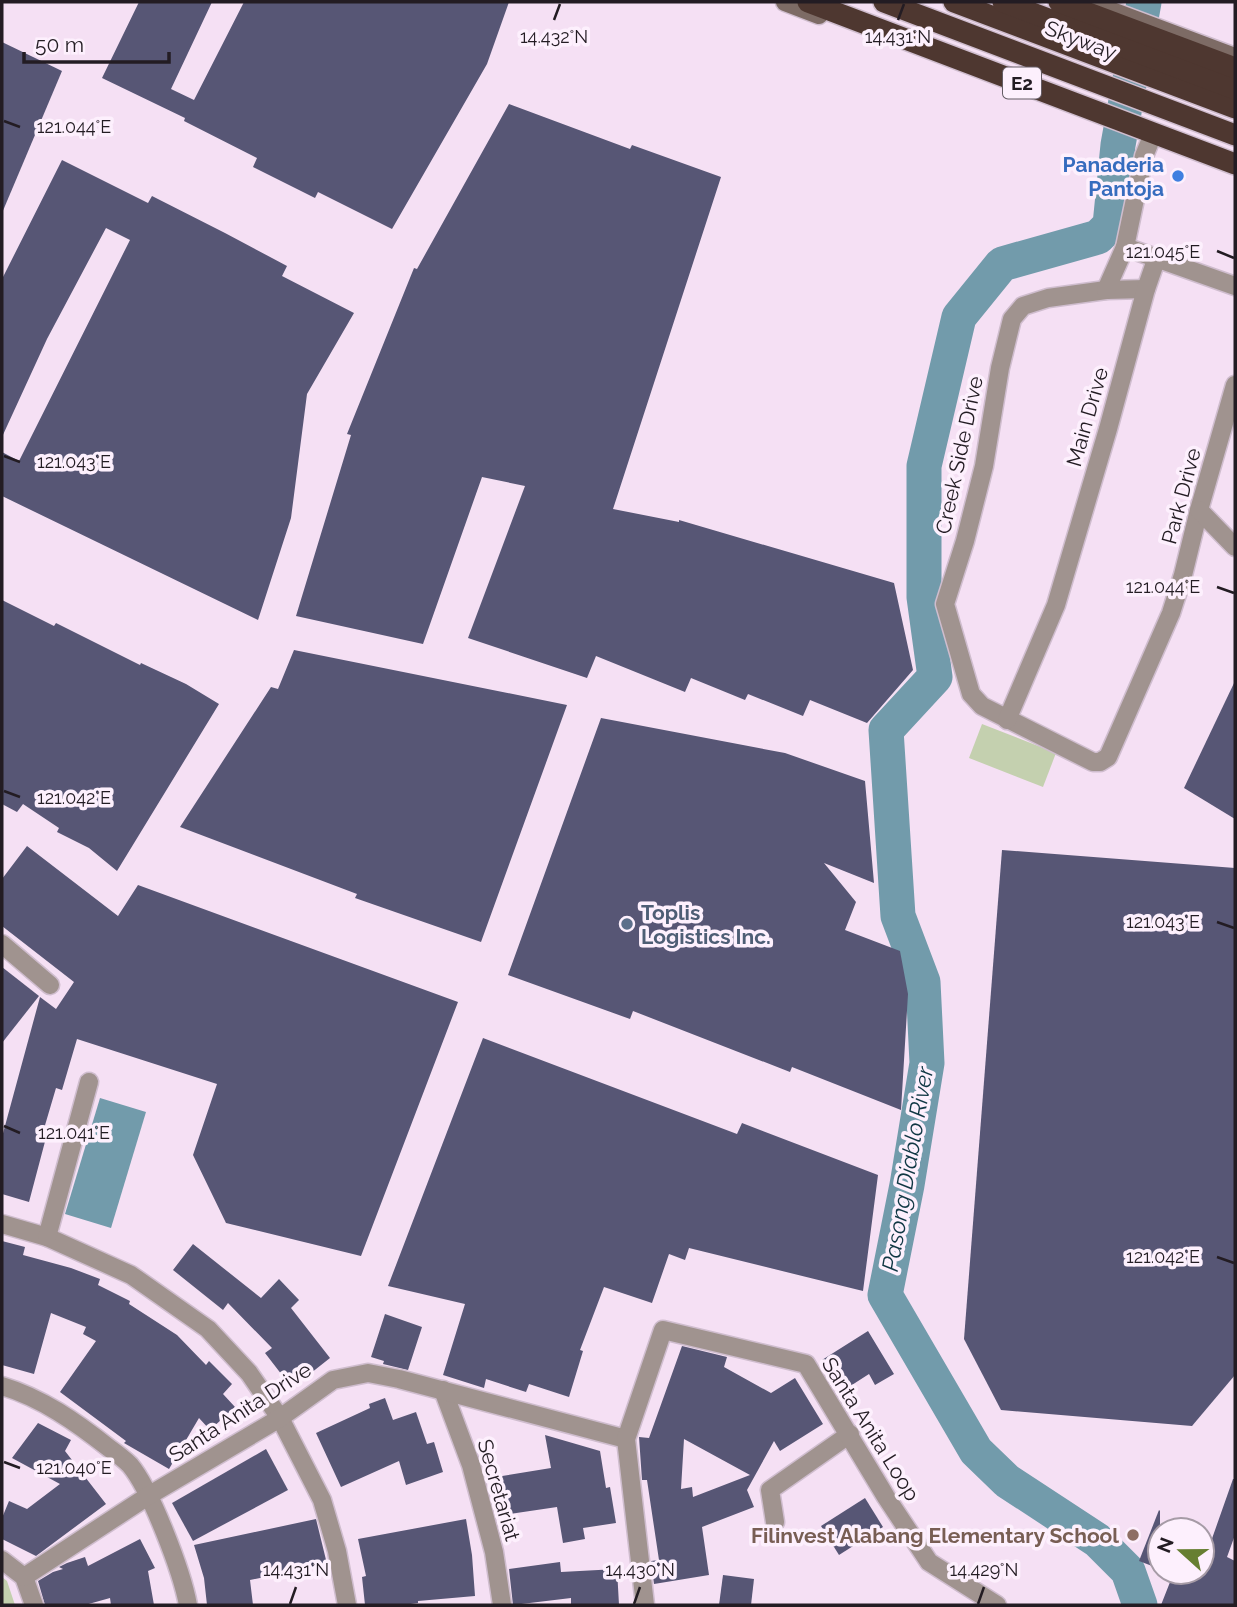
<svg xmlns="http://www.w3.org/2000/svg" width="1237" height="1607" viewBox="0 0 1237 1607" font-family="Raleway,sans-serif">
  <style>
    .green { fill: #c4d0af }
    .water { fill: #729bab }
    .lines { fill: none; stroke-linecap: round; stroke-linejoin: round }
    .river { stroke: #729bab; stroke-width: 35 }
    .building { fill: #575675; fill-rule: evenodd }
    .street-casing { stroke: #cfbdce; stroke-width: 21 }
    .secondary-casing { stroke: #cfbdce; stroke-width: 21 }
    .highway-casing { stroke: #cfbdce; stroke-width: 24 }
    .street { stroke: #a0938f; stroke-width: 18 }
    .secondary { stroke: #7d6b65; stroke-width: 18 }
    .highway { stroke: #4e3730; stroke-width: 21 }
    .ticks { fill: none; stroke: #231c23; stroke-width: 2.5 }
    .shop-dot { fill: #3f7fe0; stroke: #fdf0fd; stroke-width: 2.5 }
    .service-dot { fill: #5c6f8a; stroke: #fdf0fd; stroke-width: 2.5 }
    .education-dot { fill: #8d6e63; stroke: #fdf0fd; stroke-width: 2.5 }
    .labels { text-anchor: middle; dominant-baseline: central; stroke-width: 7; stroke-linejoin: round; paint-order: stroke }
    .shield { fill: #fdf0fd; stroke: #645c64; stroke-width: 2 }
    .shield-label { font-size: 19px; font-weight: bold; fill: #231c23 }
    .street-label { font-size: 21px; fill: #231c23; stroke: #fdf0fd }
    .shop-label { font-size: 21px; font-weight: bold; fill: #366cbe; stroke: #fdf0fd; text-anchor: end }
    .service-label { font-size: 21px; font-weight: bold; fill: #4e5e75; stroke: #fdf0fd; text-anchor: start }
    .education-label { font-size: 21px; font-weight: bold; fill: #785e54; stroke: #fdf0fd; text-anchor: end }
    .water-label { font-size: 23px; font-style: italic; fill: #103744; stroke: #fdf0fd }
    .ticks-label { font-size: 18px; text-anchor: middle; fill: #231c23; stroke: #fdf0fd; stroke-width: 7; stroke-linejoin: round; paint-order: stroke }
  </style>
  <rect width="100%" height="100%" fill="#f5e0f4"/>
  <g class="green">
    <polygon points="982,724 1056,753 1043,787 969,758"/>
    <polygon points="2,1577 7,1581 15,1605 2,1605"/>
  </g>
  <polygon class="water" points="100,1098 146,1112 111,1228 65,1214"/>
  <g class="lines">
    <polyline class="river" points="1140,1605 1128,1571 1097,1540 1007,1481 976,1451 885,1295 907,1185 927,1063 923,982 898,916 886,730 935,677 924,597 924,466 959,317 1002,264 1098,237 1110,225 1118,145 1144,2"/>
  </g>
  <g class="building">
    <polygon points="139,2 212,2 171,89 194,100 244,2 509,2 487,64 392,229 318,192 315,198 253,167 257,158 184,121 185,118 102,78"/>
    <polygon points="2,42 62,71 2,213"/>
    <polygon points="509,104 630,149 632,145 721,177 613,509 679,522 679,520 894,583 913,670 867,723 810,700 803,716 748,694 745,700 691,678 685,692 596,656 587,678 468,638 525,486 482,477 423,644 296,616 351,435 347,434 414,268 417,269"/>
    <polygon points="62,160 148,203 152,196 225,233 287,266 282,276 354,313 307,394 291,518 258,620 2,496 2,452 19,461 130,240 106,228 47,339 2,437 2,279"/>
    <polygon points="2,600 54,626 56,623 140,665 141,663 186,684 219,704 117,871 89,848 57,832 59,828 23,804 17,812 2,804"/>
    <polygon points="294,650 567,705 481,942 355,898 357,894 180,827 271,687 278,689"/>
    <polygon points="1235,681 1235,819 1184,788"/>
    <polygon points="601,718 785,753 865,781 874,883 824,863 856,902 845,930 900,951 908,994 901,1110 792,1067 790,1072 633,1011 630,1019 508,975"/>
    <polygon points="27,846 118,916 138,885 458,1002 361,1256 226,1223 193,1155 217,1084 77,1039 62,1090 56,1088 43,1132 47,1134 29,1202 2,1194 2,1137 40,997 56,1009 74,982 2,926 2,879"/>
    <polygon points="1002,850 1235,868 1235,1375 1192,1426 1001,1410 964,1339"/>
    <polygon points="2,967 39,996 2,1043"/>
    <polygon points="483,1038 737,1134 742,1123 878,1175 863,1291 689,1248 685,1260 669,1254 652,1303 604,1287 580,1350 583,1351 569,1397 529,1384 526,1392 486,1379 484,1388 443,1375 465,1304 388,1286"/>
    <polygon points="2,1241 25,1247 23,1255 71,1268 100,1279 98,1285 130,1301 129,1304 177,1335 206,1365 209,1361 232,1384 223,1394 235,1407 210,1430 199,1418 169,1469 124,1443 126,1441 60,1392 96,1341 83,1334 86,1327 51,1313 34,1374 2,1365"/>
    <polygon points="193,1244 261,1298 279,1279 299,1300 291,1308 330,1358 292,1388 265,1353 272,1348 228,1303 223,1310 173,1270"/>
    <polygon points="385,1314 422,1327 408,1370 383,1364 384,1361 371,1357"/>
    <polygon points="868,1331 894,1374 875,1385 869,1374 841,1392 822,1360"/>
    <path d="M 682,1346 L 727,1357 L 724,1367 L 771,1393 L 795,1378 L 823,1424 L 780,1451 L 774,1441 L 747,1490 L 754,1507 L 702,1527 L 709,1575 L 654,1584 L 651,1561 L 659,1560 L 647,1480 L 642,1480 L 639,1437 L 649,1438 ZM 684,1439 L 750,1475 L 693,1497 L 692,1487 L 681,1489 Z"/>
    <polygon points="385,1398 393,1420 416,1412 427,1444 434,1442 443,1472 406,1485 399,1461 341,1487 316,1433 370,1408 369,1404"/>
    <polygon points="38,1423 71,1440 65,1451 106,1504 36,1556 2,1539 2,1518 9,1501 27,1509 60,1484 12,1458"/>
    <polygon points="545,1435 600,1451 606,1488 610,1487 616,1523 583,1528 585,1539 563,1543 557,1507 502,1515 496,1477 551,1468"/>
    <polygon points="266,1449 288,1490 193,1541 172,1503"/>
    <polygon points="1233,1479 1235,1479 1235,1535 1227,1557 1235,1561 1235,1605 1161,1605 1174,1572 1202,1572 1202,1548 1208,1550"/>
    <polygon points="865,1498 883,1527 839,1555 821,1526"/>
    <polygon points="1159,1510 1160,1511 1160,1569 1139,1561"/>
    <polygon points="316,1519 327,1564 250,1580 253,1605 207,1605 204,1578 194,1545"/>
    <polygon points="466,1519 472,1555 475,1596 418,1601 418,1603 403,1605 365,1605 362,1577 366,1576 358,1539"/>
    <polygon points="140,1539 155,1568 148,1571 154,1605 111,1605 110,1598 85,1605 45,1605 38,1581 53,1572 63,1569 59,1567 67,1563 85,1557 88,1566"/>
    <polygon points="560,1562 561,1572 617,1569 619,1605 571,1605 571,1598 513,1605 509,1569"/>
    <polygon points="723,1575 754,1579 751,1605 719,1605"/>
  </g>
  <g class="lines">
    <g class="street-casing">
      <g id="street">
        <polyline points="1125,247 1235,286"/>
        <polyline points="1146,289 1106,290 1048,298 1023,306 1012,319 1000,368 984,466 965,541 945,604 971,694 982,706 1093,762 1100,762 1108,757 1171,613 1183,575 1199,510 1235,385"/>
        <polyline points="1106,290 1125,247 1144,156 1151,139"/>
        <polyline points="1199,510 1235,547"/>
        <polyline points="1007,720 1056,605 1108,429 1146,289 1156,260"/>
        <polyline points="2,944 50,985"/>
        <polyline points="2,1224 47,1237 131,1275 208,1329 249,1373 280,1418 322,1500 337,1551 347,1605"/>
        <polyline points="47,1237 89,1082"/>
        <path d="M 2,1386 C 42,1398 76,1422 109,1448 C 116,1453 124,1459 130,1465 C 151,1490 182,1572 188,1605"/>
        <polyline points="443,1390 471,1465 494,1552 502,1605"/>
        <polyline points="775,1522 770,1490 850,1434"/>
        <polyline points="2,1560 24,1577 34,1605"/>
        <polyline points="24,1577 148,1496 280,1418 333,1380 368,1373 399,1379 626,1439"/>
        <polyline points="645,1605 626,1439 663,1330 806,1364 886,1497 929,1562 997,1605"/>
      </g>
    </g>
    <g class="secondary-casing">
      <g id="secondary">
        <polyline points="785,2 819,15"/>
        <polyline points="1088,2 1235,57"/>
      </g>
    </g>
    <g class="highway-casing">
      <g id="highway">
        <polyline points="808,2 1235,164"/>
        <polyline points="884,2 1235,135"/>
        <polyline points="954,2 1235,108"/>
        <polyline points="1003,2 1235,89"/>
        <polyline points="1059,2 1235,68"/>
      </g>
    </g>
    <use href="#street" class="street"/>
    <use href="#secondary" class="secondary"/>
    <use href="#highway" class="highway"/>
  </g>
  <path class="ticks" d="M 554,20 L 560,4M 898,20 L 904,4M 4,121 L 20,127M 1217,251 L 1234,258M 4,456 L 20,462M 1217,587 L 1234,593M 4,791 L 20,797M 1217,922 L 1234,928M 4,1126 L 20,1133M 1217,1257 L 1234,1263M 4,1462 L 20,1468M 290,1604 L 296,1587M 634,1604 L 640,1587M 978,1604 L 984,1587"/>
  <circle class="shop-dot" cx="1178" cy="176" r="7"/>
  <circle class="service-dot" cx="627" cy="924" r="7"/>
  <circle class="education-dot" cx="1133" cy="1535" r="7"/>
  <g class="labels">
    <rect class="shield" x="1003" y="67.5" width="38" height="31" rx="5"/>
    <g class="shield-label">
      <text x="1022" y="83">E2</text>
    </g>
    <g class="street-label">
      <text transform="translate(1081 40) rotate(21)">Skyway</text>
      <text transform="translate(1087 417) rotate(-74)">Main Drive</text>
      <text transform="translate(959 455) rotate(-78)">Creek Side Drive</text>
      <text transform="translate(1181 496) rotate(-75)">Park Drive</text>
      <text transform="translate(240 1412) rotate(-33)">Santa Anita Drive</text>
      <text transform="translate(871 1429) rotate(58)">Santa Anita Loop</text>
      <text transform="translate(499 1490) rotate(74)">Secretariat</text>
    </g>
    <g class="shop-label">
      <text x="1164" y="164">Panaderia<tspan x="1164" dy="24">Pantoja</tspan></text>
    </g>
    <g class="service-label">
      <text x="641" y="912">Toplis<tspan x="641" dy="24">Logistics Inc.</tspan></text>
    </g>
    <g class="education-label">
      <text x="1119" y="1535">Filinvest Alabang Elementary School</text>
    </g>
    <g class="water-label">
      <text transform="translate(907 1169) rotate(-80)">Pasong Diablo River</text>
    </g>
  </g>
  <g class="ticks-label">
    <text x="554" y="43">14.432°N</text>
    <text x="898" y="43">14.431°N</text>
    <text x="74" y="133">121.044°E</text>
    <text x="1163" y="258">121.045°E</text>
    <text x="74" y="468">121.043°E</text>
    <text x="1163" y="593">121.044°E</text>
    <text x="74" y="804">121.042°E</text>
    <text x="1163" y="928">121.043°E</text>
    <text x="74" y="1139">121.041°E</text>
    <text x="1163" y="1263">121.042°E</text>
    <text x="74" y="1474">121.040°E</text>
    <text x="296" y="1576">14.431°N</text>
    <text x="640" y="1576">14.430°N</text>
    <text x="984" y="1576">14.429°N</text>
  </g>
  <rect width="1237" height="1607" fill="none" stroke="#231c23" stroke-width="7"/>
  <g transform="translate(1181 1551) rotate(291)"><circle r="33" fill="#fdf0fd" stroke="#a69ba6" stroke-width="2"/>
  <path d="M0-5L12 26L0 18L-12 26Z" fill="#677f32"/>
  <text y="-10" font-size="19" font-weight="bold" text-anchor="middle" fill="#231c23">N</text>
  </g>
  <path d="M24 52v10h145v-10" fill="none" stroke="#231c23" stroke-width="3.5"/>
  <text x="35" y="52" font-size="21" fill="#231c23" stroke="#fdf0fd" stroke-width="5" paint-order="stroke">50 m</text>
</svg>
